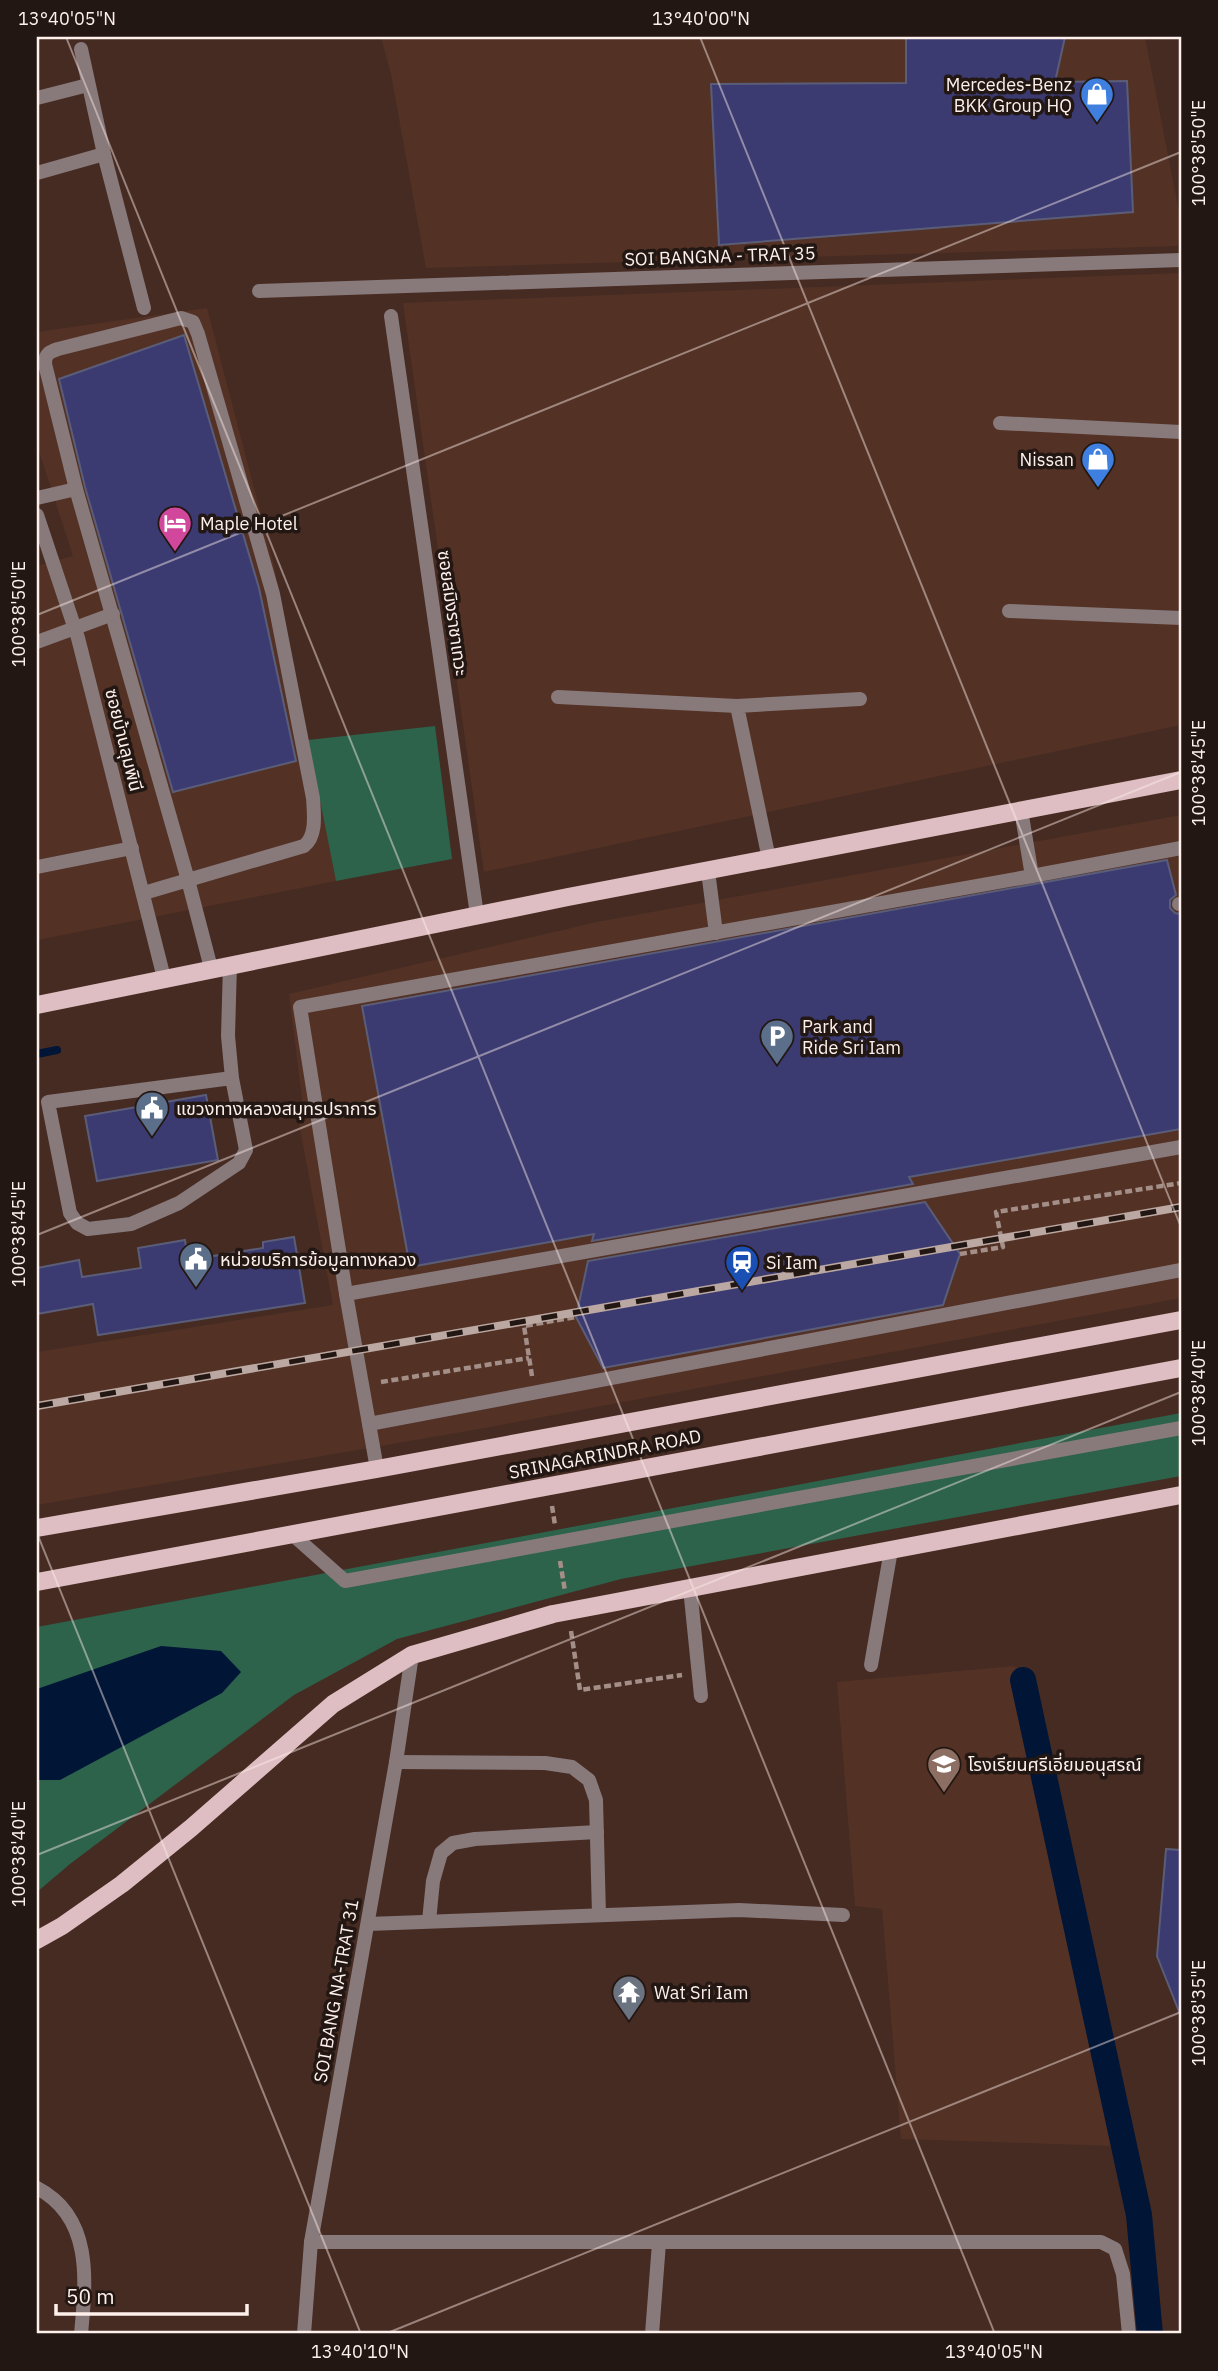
<svg xmlns="http://www.w3.org/2000/svg" width="1218" height="2371" viewBox="0 0 1218 2371" font-family="'IBM Plex Sans','Noto Sans Thai',sans-serif">
  <style>
    .built { fill: #533225 }
    .green { fill: #2d624b }
    .water { fill: #011537 }
    .lines { fill: none; stroke-linecap: round; stroke-linejoin: round }
    .stream { stroke: #011537; stroke-width: 8 }
    .canal { stroke: #011537; stroke-width: 26 }
    .building { fill: #3b3b72; stroke: #5b5d78; stroke-width: 2 }
    .path { stroke: #a38f88; stroke-width: 4.5; stroke-dasharray: 7 3.5; stroke-linecap: butt }
    .lane { stroke: #88797b; stroke-width: 14 }
    .street { stroke: #88797b; stroke-width: 14 }
    .primary { stroke: #debec2; stroke-width: 18 }
    .rail-casing { stroke: #bba8a2; stroke-width: 8 }
    .rail { stroke: #231713; stroke-width: 5; stroke-dasharray: 16; stroke-linecap: butt }
    .ticks { fill: none; stroke: #fef0eb; stroke-width: 2; stroke-opacity: 0.45 }
    .labels { text-anchor: middle; dominant-baseline: central; stroke-width: 7; stroke-linejoin: round; paint-order: stroke }
    .poi-label { font-size: 18px; fill: #fef0eb; stroke: #231713; text-anchor: start }
    .street-label { font-size: 18px; fill: #fef0eb; stroke: #231713 }
    .neatline { fill: none; stroke: #fef0eb; stroke-width: 2.5 }
    .ticks-label { font-size: 18px; text-anchor: middle; fill: #fef0eb }
  </style>
  <rect width="100%" height="100%" fill="#462b22"/>
  <g class="built">
    <polygon points="381,37 1145,37 1181,222 1181,239 1177,246 426,268 391,74"/>
    <polygon points="1181,273 1181,725 484,872 403,303"/>
    <polygon points="207,308 273,561 336,881 37,940 37,566 73,556 37,445 37,332"/>
    <polygon points="1181,815 1181,1298 479,1429 37,1505 37,1352 333,1305 299,1123 303,1107 289,994 597,922"/>
    <polygon points="1015,1666 1118,2146 901,2139 882,1909 855,1906 837,1682"/>
  </g>
  <g class="green">
    <polygon points="435,726 452,859 336,881 308,740"/>
    <polygon points="1181,1413 1181,1476 621,1579 397,1639 294,1695 70,1864 37,1892 37,1627"/>
  </g>
  <polygon class="water" points="161,1646 221,1651 241,1672 222,1693 60,1780 37,1780 37,1689"/>
  <g class="lines">
    <polyline class="stream" points="37,1054 57,1050"/>
    <polyline class="canal" points="1023,1680 1139,2215 1150,2334"/>
  </g>
  <g class="building">
    <polygon points="906,37 1065,37 1055,82 1127,81 1133,212 719,245 711,84 906,83"/>
    <polygon points="184,335 259,588 296,761 173,792 85,487 59,379"/>
    <polygon points="1167,860 1176,895 1170,900 1170,908 1175,913 1181,914 1181,1129 909,1177 913,1184 592,1241 594,1234 410,1267 362,1006"/>
    <polygon points="206,1095 218,1160 97,1181 85,1116"/>
    <polygon points="925,1202 960,1254 943,1305 603,1368 576,1317 588,1261"/>
    <polygon points="294,1237 305,1303 98,1335 93,1304 37,1314 37,1268 79,1260 82,1277 141,1268 138,1248 185,1240 188,1260 263,1248 263,1242"/>
    <polygon points="1166,1849 1181,1850 1180,2014 1157,1956"/>
  </g>
  <g class="lines">
    <g class="path">
      <polyline points="960,1254 1003,1247 996,1212 1181,1183"/>
      <polyline points="532,1376 524,1326 576,1317"/>
      <polyline points="381,1382 529,1358"/>
      <polyline points="552,1506 555,1525"/>
      <polyline points="560,1561 565,1591"/>
      <polyline points="571,1631 580,1690 682,1675"/>
    </g>
    <g class="lane">
      <polyline points="81,49 104,154 144,308"/>
      <polyline points="37,98 88,85"/>
      <polyline points="37,173 104,154"/>
      <polyline points="259,291 1181,260"/>
      <path d="M 181,318 L 193,322 L 198,334 L 273,594 L 313,798 C 314,814 317,836 304,846 L 188,880 L 76,489 L 45,364 C 45,354 49,352 58,349 Z"/>
      <polyline points="1000,423 1181,432"/>
      <polyline points="37,498 76,489"/>
      <polyline points="1009,611 1181,618"/>
      <polyline points="37,642 113,614"/>
      <polyline points="558,697 737,706"/>
      <polyline points="1021,810 1032,876 1181,848"/>
      <polyline points="769,859 737,706 860,699"/>
      <polyline points="37,867 132,848"/>
      <polyline points="708,871 716,933"/>
      <polyline points="144,893 188,880 211,968"/>
      <polyline points="1179,904 1181,904"/>
      <polyline points="230,964 228,1036 232,1078 246,1150 239,1163 179,1203 131,1224 88,1229 77,1223 70,1213 48,1102 232,1078"/>
      <polyline points="346,1294 300,1007 1032,876"/>
      <polyline points="369,1424 1181,1270"/>
      <polyline points="377,1469 346,1294 1181,1147"/>
      <polyline points="292,1534 345,1581 1181,1428"/>
      <polyline points="690,1588 701,1696"/>
      <polyline points="871,1665 891,1550"/>
      <polyline points="396,1762 545,1763 572,1767 589,1780 596,1800 599,1915"/>
      <polyline points="429,1921 433,1881 441,1853 453,1843 475,1839 597,1832"/>
      <polyline points="368,1924 739,1910 843,1915"/>
    </g>
    <g class="street">
      <polyline points="391,316 477,915"/>
      <polyline points="37,515 78,638 164,978"/>
      <path d="M 37,2188 C 93,2217 86,2281 81,2334"/>
      <polyline points="311,2242 1101,2242 1115,2249 1123,2274 1129,2334"/>
      <polyline points="304,2334 311,2242 396,1762 412,1655"/>
      <polyline points="652,2334 659,2243"/>
    </g>
    <g class="primary">
      <polyline points="37,1005 568,897 1181,780"/>
      <polyline points="37,1528 377,1469 1181,1320"/>
      <polyline points="37,1582 1181,1368"/>
      <polyline points="37,1940 62,1926 122,1884 191,1828 333,1704 412,1655 553,1614 1181,1495"/>
    </g>
    <g class="rail-casing">
      <polyline id="rail" points="37,1406 1181,1207"/>
    </g>
    <use href="#rail" class="rail"/>
  </g>
  <path class="ticks" d="M 66,37 L 995,2334M 700,37 L 1181,1227M 37,615 L 1181,152M 37,1235 L 1181,772M 37,1533 L 361,2334M 37,1855 L 1181,1392M 385,2334 L 1181,2012"/>
  <defs>
    <g id="shop-pin" transform="scale(1.75)"><path d="M0 17L-7.5 6A9.5 9.5 0 1 1 7.5 6Z" fill="#3f7fe0" stroke="#231713"/><path d="M-5-2.5h2.3a2.7 3.5 0 0 1 5.4 0H5L5.5 6h-11ZM-1.5-2.5h3a1.5 2.3 0 0 0-3 0Z" fill="#fff"/></g>
    <g id="hotel-pin" transform="scale(1.75)"><path d="M0 17L-7.5 6A9.5 9.5 0 1 1 7.5 6Z" fill="#d1479c" stroke="#231713"/><path d="M-6-4.5h1.5V1H6V5H4.5V3h-9V5H-6ZM-4 0a1.8 1.8 0 1 1 3.6 0ZM.5 0V-2.5h3Q6-2.5 6 0Z" fill="#fff"/></g>
    <g id="parking-pin" transform="scale(1.75)"><path d="M0 17L-7.5 6A9.5 9.5 0 1 1 7.5 6Z" fill="#5c6f8a" stroke="#231713"/><path d="M-3.5-5.5H1a3.5 3.5 0 0 1 0 7H-1V5.5H-3.5ZM-1-3.4V-.6H.8a1.4 1.4 0 0 0 0-2.8Z" fill="#fff"/></g>
    <g id="civic-pin" transform="scale(1.75)"><path d="M0 17L-7.5 6A9.5 9.5 0 1 1 7.5 6Z" fill="#5c6f8a" stroke="#231713"/><path d="M-.6-6.5H3V-4.5H.6V-3L4-1V1h2V6H-6V1h2V-1L-.6-3ZM-1.2 2.5V6h2.4V2.5Z" fill="#fff"/></g>
    <g id="station-pin" transform="scale(1.75)"><path d="M0 17L-7.5 6A9.5 9.5 0 1 1 7.5 6Z" fill="#1a4fb4" stroke="#231713"/><path d="M-3-6H3Q5-6 5-4V2Q5 4 3 4L4.5 6H3L1.5 4h-3L-3 6H-4.5L-3 4Q-5 4-5 2V-4Q-5-6-3-6ZM-3.5-4v3h7v-3ZM-3.5 1v1.5H-2V1ZM2 1v1.5H3.5V1Z" fill="#fff"/></g>
    <g id="school-pin" transform="scale(1.75)"><path d="M0 17L-7.5 6A9.5 9.5 0 1 1 7.5 6Z" fill="#8d6e63" stroke="#231713"/><path d="M0-5L7-2L0 1L-7-2ZM-4 1L0 2.5L4 1V4Q0 6-4 4Z" fill="#fff"/></g>
    <g id="temple-pin" transform="scale(1.75)"><path d="M0 17L-7.5 6A9.5 9.5 0 1 1 7.5 6Z" fill="#6b7280" stroke="#231713"/><path d="M0-6L5-2H3V0L6.5 2.5H4V6H1.5V3h-3V6H-4V2.5H-6.5L-3 0V-2H-5Z" fill="#fff"/></g>
  </defs>
  <g fill-rule="evenodd">
    <use href="#shop-pin" x="1097" y="94"/>
    <use href="#shop-pin" x="1098" y="459"/>
    <use href="#hotel-pin" x="175" y="523"/>
    <use href="#parking-pin" x="777" y="1036"/>
    <use href="#civic-pin" x="152" y="1108"/>
    <use href="#civic-pin" x="196" y="1259"/>
    <use href="#station-pin" x="742" y="1262"/>
    <use href="#school-pin" x="944" y="1764"/>
    <use href="#temple-pin" x="629" y="1992"/>
  </g>
  <g class="labels">
    <g class="poi-label">
      <text x="1072" y="84" text-anchor="end">Mercedes-Benz<tspan x="1072" dy="21">BKK Group HQ</tspan></text>
      <text x="1074" y="459" text-anchor="end">Nissan</text>
      <text x="200" y="523">Maple Hotel</text>
      <text x="802" y="1026">Park and<tspan x="802" dy="21">Ride Sri Iam</tspan></text>
      <text x="176" y="1108">แขวงทางหลวงสมุทรปราการ</text>
      <text x="220" y="1259">หน่วยบริการข้อมูลทางหลวง</text>
      <text x="766" y="1262">Si Iam</text>
      <text x="968" y="1764">โรงเรียนศรีเอี่ยมอนุสรณ์</text>
      <text x="654" y="1992">Wat Sri Iam</text>
    </g>
    <g class="street-label">
      <text transform="translate(720 256) rotate(-2)">SOI BANGNA - TRAT 35</text>
      <text transform="translate(453 613) rotate(82)">ซอยสมิงราชาเทวะ</text>
      <text transform="translate(124 740) rotate(76)">ซอยบ้านลุมพินี</text>
      <text transform="translate(605 1454) rotate(-11)">SRINAGARINDRA ROAD</text>
      <text transform="translate(336 1991) rotate(-80)">SOI BANG NA-TRAT 31</text>
    </g>
  </g>
  <rect width="1218" height="2371" fill="none" stroke="#231713" stroke-width="77"/>
  <path d="M56 2304v10h191v-10" fill="none" stroke="#fef0eb" stroke-width="3.5"/>
  <text x="66" y="2304" font-size="21" fill="#fef0eb" stroke="#231713" stroke-width="5" paint-order="stroke">50 m</text>
  <rect x="38" y="38" width="1142" height="2294" class="neatline"/>
  <g class="ticks-label">
    <text x="67" y="25">13°40'05"N</text>
    <text x="701" y="25">13°40'00"N</text>
    <text transform="translate(1199 153) rotate(-90)" y="6">100°38'50"E</text>
    <text transform="translate(19 614) rotate(-90)" y="6">100°38'50"E</text>
    <text transform="translate(1199 773) rotate(-90)" y="6">100°38'45"E</text>
    <text transform="translate(19 1234) rotate(-90)" y="6">100°38'45"E</text>
    <text transform="translate(1199 1393) rotate(-90)" y="6">100°38'40"E</text>
    <text transform="translate(19 1854) rotate(-90)" y="6">100°38'40"E</text>
    <text transform="translate(1199 2013) rotate(-90)" y="6">100°38'35"E</text>
    <text x="360" y="2358">13°40'10"N</text>
    <text x="994" y="2358">13°40'05"N</text>
  </g>
</svg>
